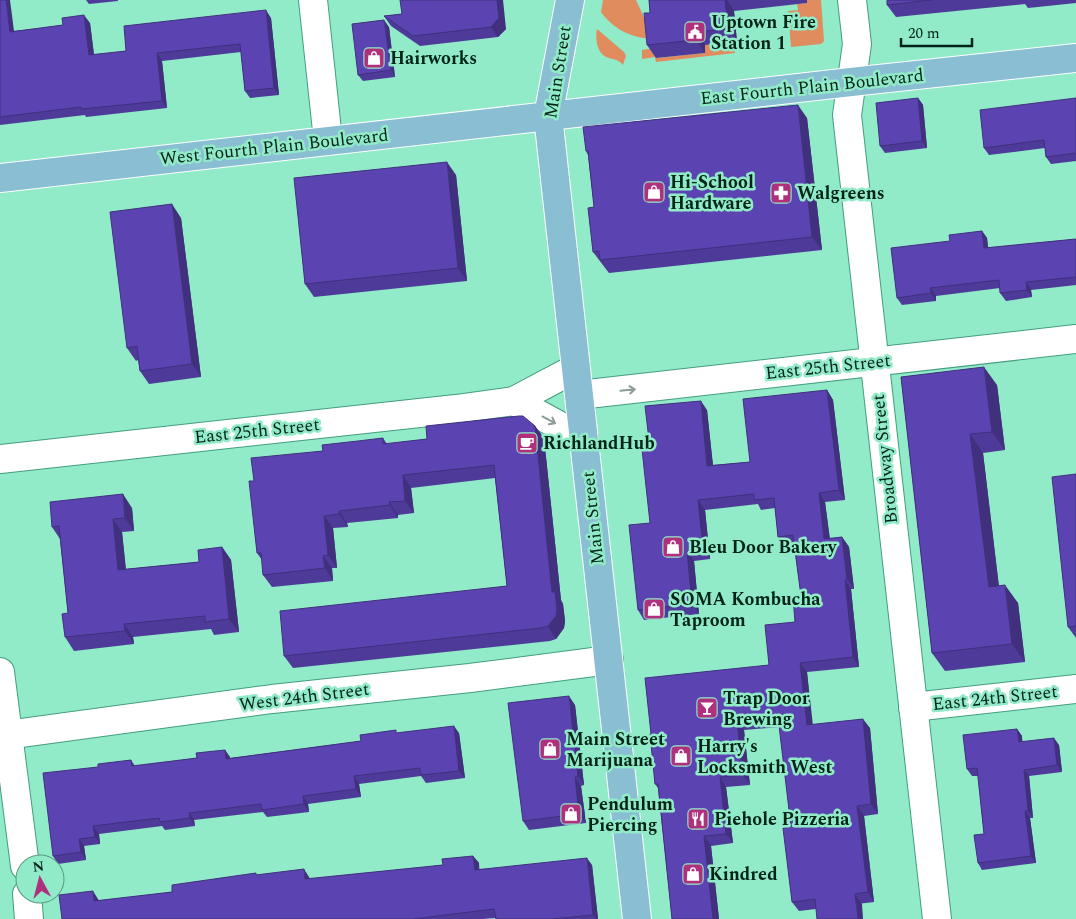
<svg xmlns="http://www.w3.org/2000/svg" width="1076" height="919" viewBox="0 0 1076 919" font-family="Spectral,serif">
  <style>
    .green { fill: #e08c5f }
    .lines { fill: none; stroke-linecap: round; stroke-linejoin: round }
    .minor-casing { stroke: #439e7f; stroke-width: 30 }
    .major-casing { stroke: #fff; stroke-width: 30 }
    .minor { stroke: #fff; stroke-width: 28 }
    .major { stroke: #89bed3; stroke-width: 28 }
    .wall { fill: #4e3a99 }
    .shaded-wall { fill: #40307d }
    .building { fill: #5b44b2; stroke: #40307d }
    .oneway { stroke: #8c9c97 }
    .labels { text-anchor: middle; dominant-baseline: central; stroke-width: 5; stroke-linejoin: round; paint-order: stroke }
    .poi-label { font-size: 18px; font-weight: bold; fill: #002418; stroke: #91eac8; text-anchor: start }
    .street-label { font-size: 18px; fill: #002418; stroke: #91eac8 }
  </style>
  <rect width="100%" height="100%" fill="#91eac8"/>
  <g class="green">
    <path d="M 603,0 L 636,0 L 654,39 C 632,38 614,30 601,12 Z"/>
    <polygon points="807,0 821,0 824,41 821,44 791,47 788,11 798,10 797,4 807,3"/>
    <path d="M 597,29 L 624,52 L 626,56 L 623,65 C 618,59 615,60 609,58 C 597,55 595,39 597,29 Z"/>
    <polygon points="734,42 735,53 656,62 655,57 642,59 642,50 655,48 657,58 705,53 705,45"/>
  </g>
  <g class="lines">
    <g class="minor-casing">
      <g id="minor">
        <polyline points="313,0 328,140"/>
        <polyline points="852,0 857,44 847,115 937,919"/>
        <polyline points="579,395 1076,339"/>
        <polyline points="514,401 584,439"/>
        <polyline points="0,459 456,409 514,401 576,368"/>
        <polyline points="0,672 25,866"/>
        <polyline points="913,707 1076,689"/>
        <polyline points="0,736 272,699 470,678 609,660"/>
        <polyline points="27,894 29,919"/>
      </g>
    </g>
    <g class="major-casing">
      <g id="major">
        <polyline points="570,0 548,116 637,919"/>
        <polyline points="0,178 851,82 1076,58"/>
      </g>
    </g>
    <use href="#minor" class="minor"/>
    <use href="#major" class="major"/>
  </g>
  <g class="wall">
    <polygon points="0,0 14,31 90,23 94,55 126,51 271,18 279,95 250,98 245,91 241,52 162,61 167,108 86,117 85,115 0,125"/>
    <polygon points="86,0 118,0 118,1 89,4"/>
    <polygon points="649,0 807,0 807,3 734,11 737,42 705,45 705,53 656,58 647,45 650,13"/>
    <polygon points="887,0 1076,0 1076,3 1028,8 1025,4 896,17 887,5"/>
    <polygon points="402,14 506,29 498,37 420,46 391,26 384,16"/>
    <polygon points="389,27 395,77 363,81 358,75"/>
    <polygon points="918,98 923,105 927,148 885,153 880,146"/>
    <polygon points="1076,98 1076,161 1051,164 1046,157 1045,148 989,155 984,148"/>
    <polygon points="807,118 822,250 609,273 593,252 594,207 588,155 586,151"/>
    <polygon points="456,175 467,281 314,297 305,284"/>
    <polygon points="181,218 201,377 149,384 140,371 138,360 136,361 127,348"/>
    <polygon points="982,231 987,238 988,248 1076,239 1076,285 1031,290 1032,297 1006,301 1000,293 1000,288 936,296 936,301 902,305 897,298 950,241"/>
    <polygon points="901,377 997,385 1005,450 983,453 999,586 1018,603 1025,662 945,671 932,653"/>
    <polygon points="827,390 833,400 845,500 825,502 830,539 842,537 849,547 854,589 851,589 859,667 807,672 812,725 870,728 878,814 864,816 874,902 799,911 792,902 791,827 780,727 744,730 750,785 726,787 733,843 711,846 719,919 672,919 658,788 655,784 651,734 769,665 795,622 801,596 794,545 785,546 778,537 775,508 761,510 758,504 705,510 710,559 694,561 699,614 644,620 638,610 650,523 649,440 707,410 713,465 750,462"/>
    <polygon points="535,426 544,438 561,600 563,604 565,621 564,628 556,639 550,641 293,668 284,656 507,586 495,478 411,488 414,513 398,515 398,518 347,523 348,527 333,528 337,568 332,568 333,581 272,587 263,575 262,560 257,553 254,481 323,451 383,438 387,444"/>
    <polygon points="1076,474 1076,638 1068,627"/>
    <polygon points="132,508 134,531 122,532 126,569 199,562 222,547 231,560 239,632 214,635 211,629 133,637 134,644 74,651 65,637 68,613 60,539 52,527"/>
    <polygon points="575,705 584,785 581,786 586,823 529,830 523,821"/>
    <polygon points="1017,729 1022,736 1022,742 1059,745 1062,772 1029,776 1033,818 1030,818 1036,863 982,870 978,863 984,834 978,776 972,776 967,769"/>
    <polygon points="398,733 459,733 465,778 426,783 421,776 359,784 361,797 308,804 309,812 267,817 263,812 194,820 195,826 165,830 162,826 99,834 100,844 84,846 86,860 58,864 53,856 98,767 131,760 135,766 197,758 225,750 230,758 361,741"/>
    <polygon points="473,856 479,863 479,869 592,865 598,919 496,919 495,918 483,919 62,919 98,899 99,901 172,892 257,875 309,877 310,879 443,865"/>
  </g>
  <g class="shaded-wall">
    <polygon points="6,0 10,0 15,39 10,32"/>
    <polygon points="497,0 503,0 506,29 498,37 491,27"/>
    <polygon points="725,0 727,0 734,11 737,42 728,29"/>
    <polygon points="266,10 271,18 279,95 274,88"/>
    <polygon points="84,15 90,23 95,63 89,55"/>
    <polygon points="384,20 389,27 395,77 391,70"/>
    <polygon points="696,32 705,45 705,53 696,40"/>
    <polygon points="157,53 162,61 167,108 162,101"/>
    <polygon points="918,98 923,105 927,148 922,141"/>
    <polygon points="798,105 807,118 822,250 812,237"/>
    <polygon points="447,162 456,175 467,281 458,268"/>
    <polygon points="172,204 181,218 201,377 192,364"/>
    <polygon points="982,231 987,238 989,256 984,248"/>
    <polygon points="1026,282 1031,290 1032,297 1027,290"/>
    <polygon points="930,288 936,296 936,301 931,293"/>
    <polygon points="984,367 997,385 1005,450 992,432"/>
    <polygon points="827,390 833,400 845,500 839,490"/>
    <polygon points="701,401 707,410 714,476 707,466"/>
    <polygon points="535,426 544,438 561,600 563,604 565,621 564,628 556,639 548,626 552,592"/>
    <polygon points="970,434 983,453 1001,605 989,587"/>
    <polygon points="403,475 411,488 414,513 405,501"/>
    <polygon points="819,493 825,502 831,549 824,539"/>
    <polygon points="123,494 132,508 134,531 125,518"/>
    <polygon points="698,500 705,510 710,559 703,549"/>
    <polygon points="389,502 398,515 398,518 390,505"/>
    <polygon points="339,511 347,523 348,527 339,514"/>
    <polygon points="324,516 333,528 337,568 328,555"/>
    <polygon points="113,519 122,532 127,583 118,570"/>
    <polygon points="842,537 849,547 854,589 847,579"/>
    <polygon points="222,547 231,560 239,632 229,619"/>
    <polygon points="687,551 694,561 699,614 692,604"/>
    <polygon points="323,556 332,568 333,581 325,568"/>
    <polygon points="845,580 851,589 859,667 853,657"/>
    <polygon points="1005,585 1018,603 1025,662 1012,644"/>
    <polygon points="124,624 133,637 134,644 125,631"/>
    <polygon points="800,663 807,672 814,735 807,725"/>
    <polygon points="569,696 575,705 584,785 578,776"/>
    <polygon points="863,719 870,728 878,814 871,804"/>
    <polygon points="737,721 744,730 750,785 743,775"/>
    <polygon points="454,726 459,733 465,778 459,771"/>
    <polygon points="1017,729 1022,736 1023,749 1019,742"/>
    <polygon points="1054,738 1059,745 1062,772 1057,765"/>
    <polygon points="225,750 230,757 231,767 226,759"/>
    <polygon points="1024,770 1029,776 1033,818 1028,811"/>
    <polygon points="354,776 359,784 361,797 356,789"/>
    <polygon points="575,777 581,786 586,823 579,814"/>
    <polygon points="720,777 726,787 733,843 726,834"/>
    <polygon points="303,796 308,804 309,812 304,804"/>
    <polygon points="857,806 864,816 874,902 868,892"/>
    <polygon points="1025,811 1030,818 1036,863 1031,856"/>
    <polygon points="189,813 194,820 195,826 190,818"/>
    <polygon points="93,826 99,834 100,844 95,837"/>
    <polygon points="704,836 711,846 719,919 713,919"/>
    <polygon points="79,839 84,846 86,860 81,852"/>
    <polygon points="473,856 479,863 480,878 475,870"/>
    <polygon points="587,858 592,865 598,919 596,919 593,915"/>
    <polygon points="304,869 309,877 311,887 305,879"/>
    <polygon points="93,891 98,899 100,909 94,901"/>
    <polygon points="855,894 862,904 863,919 858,919"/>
  </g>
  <g class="building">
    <polygon points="0,0 6,0 10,32 63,25 62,18 84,15 89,55 126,51 124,26 266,10 274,88 245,91 240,44 157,53 162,101 81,109 81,107 0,117"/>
    <polygon points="400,0 497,0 499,18 491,27 413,36 384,16 402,14"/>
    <polygon points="649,0 725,0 728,29 696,32 696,40 647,45 644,13 650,13"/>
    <polygon points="887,0 931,0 887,5"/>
    <polygon points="384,20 391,70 358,75 352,24"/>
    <polygon points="918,98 922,141 880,146 876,103"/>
    <polygon points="1076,98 1076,153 1046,157 1044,140 984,148 980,110"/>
    <polygon points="798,105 812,237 600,260 599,251 593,252 588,208 594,207 588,151 586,151 583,127"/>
    <polygon points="447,162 458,268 305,284 294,178"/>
    <polygon points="172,204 192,364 140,371 137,346 127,348 110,212"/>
    <polygon points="982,231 984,248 1076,239 1076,277 1026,282 1027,290 1000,293 999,280 930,288 931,293 897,298 891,248 950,241 949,235"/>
    <polygon points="984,367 992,432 970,434 989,587 1005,585 1012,644 932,653 901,377"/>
    <polygon points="827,390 839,490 819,493 824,539 842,537 847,579 845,580 853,657 800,663 807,725 863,719 871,804 857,806 868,892 855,894 858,919 817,919 815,899 792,902 783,828 791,827 778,717 737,721 743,775 720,777 726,834 704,836 713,919 672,919 658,784 655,784 650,734 651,734 645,678 769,665 765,625 795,622 793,597 801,596 793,535 778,537 774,498 754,500 754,494 698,500 703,549 687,551 692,604 638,610 629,525 650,523 641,440 649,440 645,406 701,401 707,466 750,462 743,399"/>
    <polygon points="519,416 523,416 535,426 552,592 555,592 557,609 556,616 548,626 541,628 284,656 280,611 507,586 494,465 403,475 405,501 389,502 390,505 339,511 339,514 324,516 328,555 323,556 325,568 263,575 261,553 257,553 249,481 254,481 251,458 323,451 322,445 358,441 383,438 383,444 427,439 426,426"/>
    <polygon points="1076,474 1076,626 1068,627 1052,477"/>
    <polygon points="123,494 125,518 113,519 118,570 199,562 198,550 222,547 229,619 205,622 205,616 124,624 125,631 65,637 62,614 68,613 59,526 52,527 50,502"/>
    <polygon points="569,696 578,776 575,777 579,814 523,821 508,703"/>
    <polygon points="454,726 459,771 421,775 420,768 354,776 356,789 303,796 304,804 262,810 261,804 189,813 190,818 160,822 159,818 93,826 95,837 79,839 81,852 53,856 43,773 98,767 98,764 131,760 132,766 197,758 196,753 225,750 226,759 361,741 360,735 396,730 396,733"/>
    <polygon points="1017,729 1019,742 1054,738 1057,765 1024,770 1028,811 1025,811 1031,856 978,863 974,835 984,834 977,768 967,769 963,735"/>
    <polygon points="473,856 475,870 587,858 593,915 552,919 496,919 494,909 413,919 62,919 59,895 93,891 94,901 172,892 172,885 256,873 256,875 304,869 305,879 443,865 442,859"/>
  </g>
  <defs><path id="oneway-shaft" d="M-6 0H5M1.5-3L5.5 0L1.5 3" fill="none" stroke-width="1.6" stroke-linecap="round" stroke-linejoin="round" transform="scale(1.25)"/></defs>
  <g class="oneway">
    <use href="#oneway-shaft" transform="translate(628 390) rotate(-6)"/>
    <use href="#oneway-shaft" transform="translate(549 420) rotate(28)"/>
  </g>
  <defs>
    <g id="civic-square" transform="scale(1.125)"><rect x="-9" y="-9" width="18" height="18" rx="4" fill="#af307d" stroke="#91eac8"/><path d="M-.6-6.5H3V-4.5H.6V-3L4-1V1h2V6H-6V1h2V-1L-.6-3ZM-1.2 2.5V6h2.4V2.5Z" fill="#fff"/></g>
    <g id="shop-square" transform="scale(1.125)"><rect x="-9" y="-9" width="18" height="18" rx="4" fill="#af307d" stroke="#91eac8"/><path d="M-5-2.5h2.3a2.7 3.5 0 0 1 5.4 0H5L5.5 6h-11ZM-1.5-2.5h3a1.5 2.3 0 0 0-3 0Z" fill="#fff"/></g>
    <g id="pharmacy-square" transform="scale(1.125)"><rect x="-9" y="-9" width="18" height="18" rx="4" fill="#af307d" stroke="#91eac8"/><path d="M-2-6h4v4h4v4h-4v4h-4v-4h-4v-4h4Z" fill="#fff"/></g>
    <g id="cafe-square" transform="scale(1.125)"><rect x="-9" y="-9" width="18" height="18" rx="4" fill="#af307d" stroke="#91eac8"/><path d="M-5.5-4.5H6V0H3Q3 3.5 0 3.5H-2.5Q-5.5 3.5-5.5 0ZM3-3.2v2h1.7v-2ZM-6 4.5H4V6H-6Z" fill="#fff"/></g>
    <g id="bar-square" transform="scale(1.125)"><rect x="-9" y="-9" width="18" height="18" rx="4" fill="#af307d" stroke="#91eac8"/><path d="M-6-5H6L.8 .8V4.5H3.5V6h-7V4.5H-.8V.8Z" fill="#fff"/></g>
    <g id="restaurant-square" transform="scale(1.125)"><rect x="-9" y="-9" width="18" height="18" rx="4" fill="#af307d" stroke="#91eac8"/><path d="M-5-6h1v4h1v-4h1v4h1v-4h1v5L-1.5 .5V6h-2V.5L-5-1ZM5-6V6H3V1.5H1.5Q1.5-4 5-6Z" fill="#fff"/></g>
  </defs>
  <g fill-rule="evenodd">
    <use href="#civic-square" x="695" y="32"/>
    <use href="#shop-square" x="374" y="58"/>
    <use href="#shop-square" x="654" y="192"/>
    <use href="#pharmacy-square" x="781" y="193"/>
    <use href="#cafe-square" x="527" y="443"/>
    <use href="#shop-square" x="673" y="547"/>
    <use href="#shop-square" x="654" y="609"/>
    <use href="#bar-square" x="707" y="708"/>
    <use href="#shop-square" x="550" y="749"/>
    <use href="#shop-square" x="681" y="756"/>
    <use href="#shop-square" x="571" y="814"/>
    <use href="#restaurant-square" x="698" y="819"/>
    <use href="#shop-square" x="693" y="874"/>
  </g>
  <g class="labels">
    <g class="poi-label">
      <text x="711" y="22">Uptown Fire<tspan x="711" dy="21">Station 1</tspan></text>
      <text x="390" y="58">Hairworks</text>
      <text x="670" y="182">Hi-School<tspan x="670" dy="21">Hardware</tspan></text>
      <text x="797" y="193">Walgreens</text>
      <text x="543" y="443">RichlandHub</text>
      <text x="689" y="547">Bleu Door Bakery</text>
      <text x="670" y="599">SOMA Kombucha<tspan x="670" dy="21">Taproom</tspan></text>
      <text x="723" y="698">Trap Door<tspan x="723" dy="21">Brewing</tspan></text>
      <text x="566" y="739">Main Street<tspan x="566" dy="21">Marijuana</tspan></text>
      <text x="697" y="746">Harry's<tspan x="697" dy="21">Locksmith West</tspan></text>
      <text x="587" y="804">Pendulum<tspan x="587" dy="21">Piercing</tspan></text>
      <text x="714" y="819">Piehole Pizzeria</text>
      <text x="709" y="874">Kindred</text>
    </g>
    <g class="street-label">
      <text transform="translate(558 72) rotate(-81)">Main Street</text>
      <text transform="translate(812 87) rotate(-6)">East Fourth Plain Boulevard</text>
      <text transform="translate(274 147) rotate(-6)">West Fourth Plain Boulevard</text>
      <text transform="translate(828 367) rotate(-6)">East 25th Street</text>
      <text transform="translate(257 431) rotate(-6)">East 25th Street</text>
      <text transform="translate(885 459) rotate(-96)">Broadway Street</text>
      <text transform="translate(593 518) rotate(-96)">Main Street</text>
      <text transform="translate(304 697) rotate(-7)">West 24th Street</text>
      <text transform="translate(995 698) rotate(-6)">East 24th Street</text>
    </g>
  </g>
  <g transform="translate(40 879) rotate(353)"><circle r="24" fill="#91eac8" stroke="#579b82"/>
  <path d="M0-4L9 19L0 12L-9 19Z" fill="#af307d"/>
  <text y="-8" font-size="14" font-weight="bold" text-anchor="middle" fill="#002418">N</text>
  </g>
  <path d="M901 38v8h71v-8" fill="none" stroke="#002418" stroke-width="2.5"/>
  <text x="908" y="38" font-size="15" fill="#002418" stroke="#91eac8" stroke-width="4" paint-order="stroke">20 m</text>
</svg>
